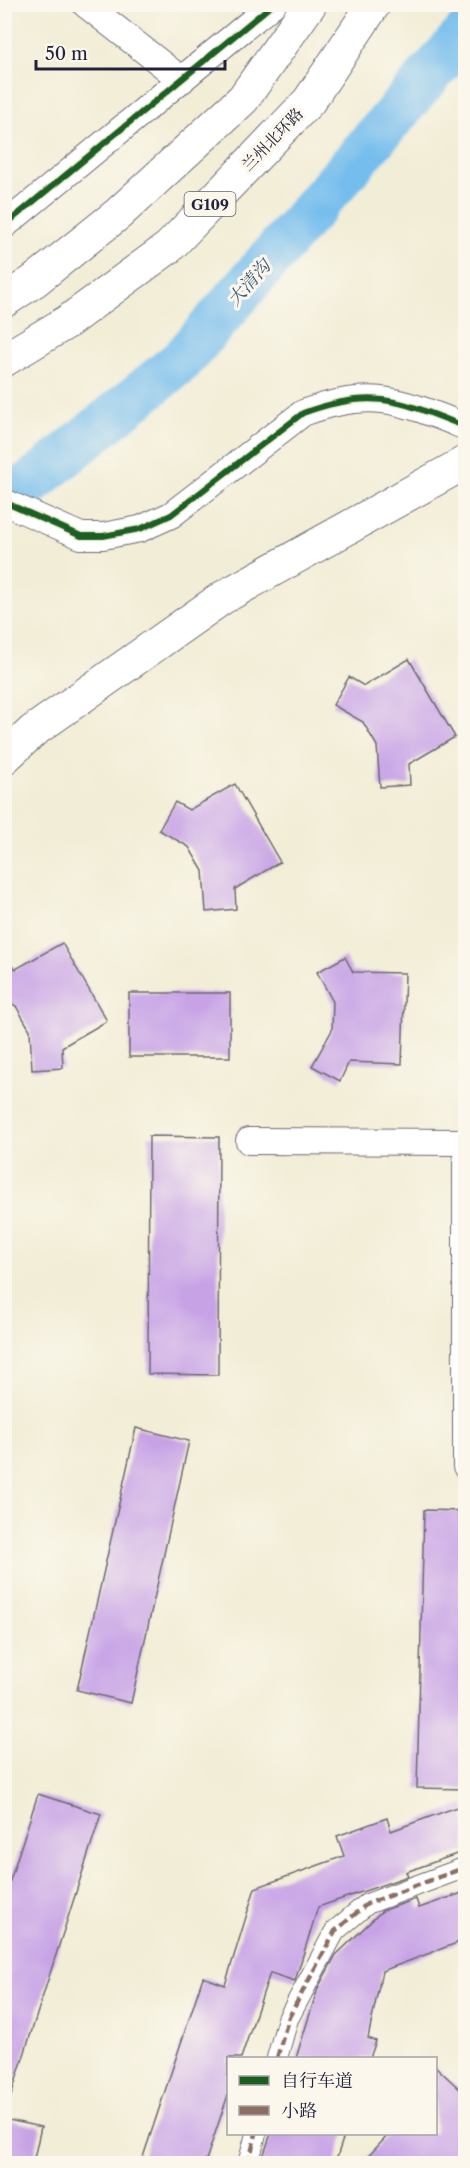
<svg xmlns="http://www.w3.org/2000/svg" width="470" height="2168" viewBox="0 0 470 2168" font-family="'Libre Caslon Text','Noto Serif SC',serif">
  <style>
    .lines { fill: none; stroke-linecap: round; stroke-linejoin: round }
    .river { stroke: #74bded; stroke-width: 45 }
    .building { fill: #c7a3e6 }
    .pedestrian-casing { stroke: #6b6971; stroke-width: 22 }
    .minor-casing { stroke: #6b6971; stroke-width: 28 }
    .secondary-casing { stroke: #6b6971; stroke-width: 35 }
    .trunk-casing { stroke: #6b6971; stroke-width: 35 }
    .pedestrian { stroke: #fff; stroke-width: 20 }
    .minor { stroke: #fff; stroke-width: 26 }
    .secondary { stroke: #fff; stroke-width: 33 }
    .trunk { stroke: #fff; stroke-width: 33 }
    .quiet { stroke: #8d6e63; stroke-width: 4.5; stroke-dasharray: 9 4.5; stroke-linecap: butt }
    .cycleway-casing { stroke: #fbf7ec; stroke-width: 10 }
    .cycleway { stroke: #1b5e20; stroke-width: 6 }
    .labels { text-anchor: middle; dominant-baseline: central; stroke-width: 6; stroke-linejoin: round; paint-order: stroke }
    .shield { fill: #fbf7ec; stroke: #636270; stroke-width: 1.5 }
    .shield-label { font-size: 15px; font-weight: bold; fill: #22223b }
    .street-label { font-size: 16px; fill: #22223b; stroke: #fbf7ec }
    .water-label { font-size: 18px; font-style: italic; fill: #3f5879; stroke: #fbf7ec }
  </style>
  <rect width="100%" height="100%" fill="#fbf7ec"/>
  <filter id="ink" filterUnits="userSpaceOnUse"><feTurbulence type="fractalNoise" baseFrequency=".0167" numOctaves="2"/><feDisplacementMap in="SourceGraphic" scale="12" xChannelSelector="R" yChannelSelector="G"/><feConvolveMatrix kernelMatrix="1 2 1 2 8 2 1 2 1" color-interpolation-filters="sRGB"/></filter>
  <filter id="wash" filterUnits="userSpaceOnUse"><feTurbulence type="fractalNoise" baseFrequency=".008" numOctaves="4" result="noise"/><feDisplacementMap in="SourceGraphic" scale="24" xChannelSelector="R" yChannelSelector="G"/><feGaussianBlur stdDeviation="1.35" result="paint"/><feColorMatrix in="noise" values="0 0 0 0 0 0 0 0 0 0 0 0 0 0 0 0 0 1.4 0 .05"/><feComposite in="paint" operator="in"/></filter>
  <g filter="url(#wash)">
    <rect width="100%" height="100%" fill="#f2edd6"/>
    <g class="lines">
      <polyline class="river" points="4,505 182,360 466,33"/>
    </g>
    <g id="blocks">
      <g class="building">
        <polygon points="409,659 455,737 409,764 410,785 380,787 377,746 363,722 333,705 349,677 364,686"/>
        <polygon points="235,784 280,862 235,889 236,909 206,912 203,871 189,847 159,830 175,802 189,810"/>
        <polygon points="62,943 107,1021 62,1047 63,1068 32,1070 30,1030 16,1006 4,999 4,962 16,969"/>
        <polygon points="345,957 353,972 405,973 402,1064 349,1062 340,1081 312,1066 332,1030 333,1002 317,972"/>
        <rect x="129" y="993" width="101" height="64"/>
        <polygon points="149,1136 219,1137 218,1375 148,1374"/>
        <polygon points="136,1428 189,1441 131,1703 77,1690"/>
        <polygon points="424,1510 465,1511 465,1789 417,1788"/>
        <polygon points="38,1794 101,1814 9,2102 4,2101 4,1899"/>
        <polygon points="465,1804 465,1851 406,1872 408,1876 318,1907 295,1981 270,1973 241,2058 228,2058 228,2095 205,2163 141,2163 203,1977 225,1985 255,1888 344,1856 337,1836 387,1818 391,1831"/>
        <polygon points="465,1892 465,1940 382,1971 368,2038 376,2041 370,2058 296,2058 318,1988 336,1955 382,1911 416,1899 419,1908"/>
        <polygon points="435,2066 465,2094 465,2163 362,2163 390,2133 435,2133"/>
        <polygon points="4,2119 41,2127 33,2163 4,2163"/>
        <polygon points="271,2133 345,2133 335,2163 261,2163"/>
      </g>
    </g>
  </g>
  <g filter="url(#ink)">
    <use href="#blocks" fill-opacity="0" stroke="#6b6971" stroke-width="1.5"/>
    <g class="lines">
      <g class="pedestrian-casing">
        <g id="pedestrian">
          <polyline points="277,2058 288,2019 335,1931 367,1904 466,1867"/>
          <polyline points="248,2164 256,2134"/>
        </g>
      </g>
      <g class="minor-casing">
        <g id="minor">
          <polyline points="85,4 182,80"/>
          <polyline points="5,225 273,4"/>
          <path d="M 4,502 L 81,536 L 103,536 L 140,529 L 171,515 L 303,413 C 373,387 401,401 466,427"/>
          <polyline points="249,1141 466,1142"/>
          <polyline points="466,1161 466,1466"/>
        </g>
      </g>
      <g class="secondary-casing">
        <polyline id="secondary" points="4,758 33,731 222,598 466,462"/>
      </g>
      <g class="trunk-casing">
        <g id="trunk">
          <polyline points="4,301 34,281 118,214 243,99 310,4"/>
          <polyline points="4,360 67,322 169,247 309,101 374,4"/>
        </g>
      </g>
      <use href="#pedestrian" class="pedestrian"/>
      <use href="#minor" class="minor"/>
      <use href="#secondary" class="secondary"/>
      <use href="#trunk" class="trunk"/>
      <g class="quiet">
        <polyline points="277,2058 288,2019 335,1931 367,1904 466,1867"/>
        <polyline points="248,2164 256,2134"/>
      </g>
      <g class="cycleway-casing">
        <g id="cycleway">
          <polyline points="5,225 273,4"/>
          <path d="M 4,502 L 81,536 L 103,536 L 140,529 L 171,515 L 303,413 C 373,387 401,401 466,427"/>
          <polyline points="466,1161 466,1466"/>
        </g>
      </g>
      <use href="#cycleway" class="cycleway"/>
    </g>
  </g>
  <g class="labels">
    <rect class="shield" x="184.5" y="192" width="51" height="24" rx="4.5"/>
    <g class="shield-label">
      <text x="210" y="204">G109</text>
    </g>
    <g class="street-label">
      <text transform="translate(272 139) rotate(-46)">兰州北环路</text>
    </g>
    <g class="water-label">
      <text transform="translate(249 283) rotate(-49)">大清沟</text>
    </g>
  </g>
  <rect width="470" height="2168" fill="none" stroke="#fbf7ec" stroke-width="24"/>
  <rect x="227" y="2057" width="210" height="78" fill="#fbf7ec" stroke="#a4a2a5" stroke-width="1.5"/>
  <rect x="239" y="2076" width="30" height="9" fill="#1b5e20" stroke="#a4a2a5" stroke-width="1.5"/>
  <text x="281" y="2087" font-size="18" fill="#22223b">自行车道</text>
  <rect x="239" y="2106" width="30" height="9" fill="#8d6e63" stroke="#a4a2a5" stroke-width="1.5"/>
  <text x="281" y="2117" font-size="18" fill="#22223b">小路</text>
  <path d="M36 60v9h189v-9" fill="none" stroke="#22223b" stroke-width="3"/>
  <text x="45" y="60" font-size="18" fill="#22223b" stroke="#fbf7ec" stroke-width="4.5" paint-order="stroke">50 m</text>
</svg>
